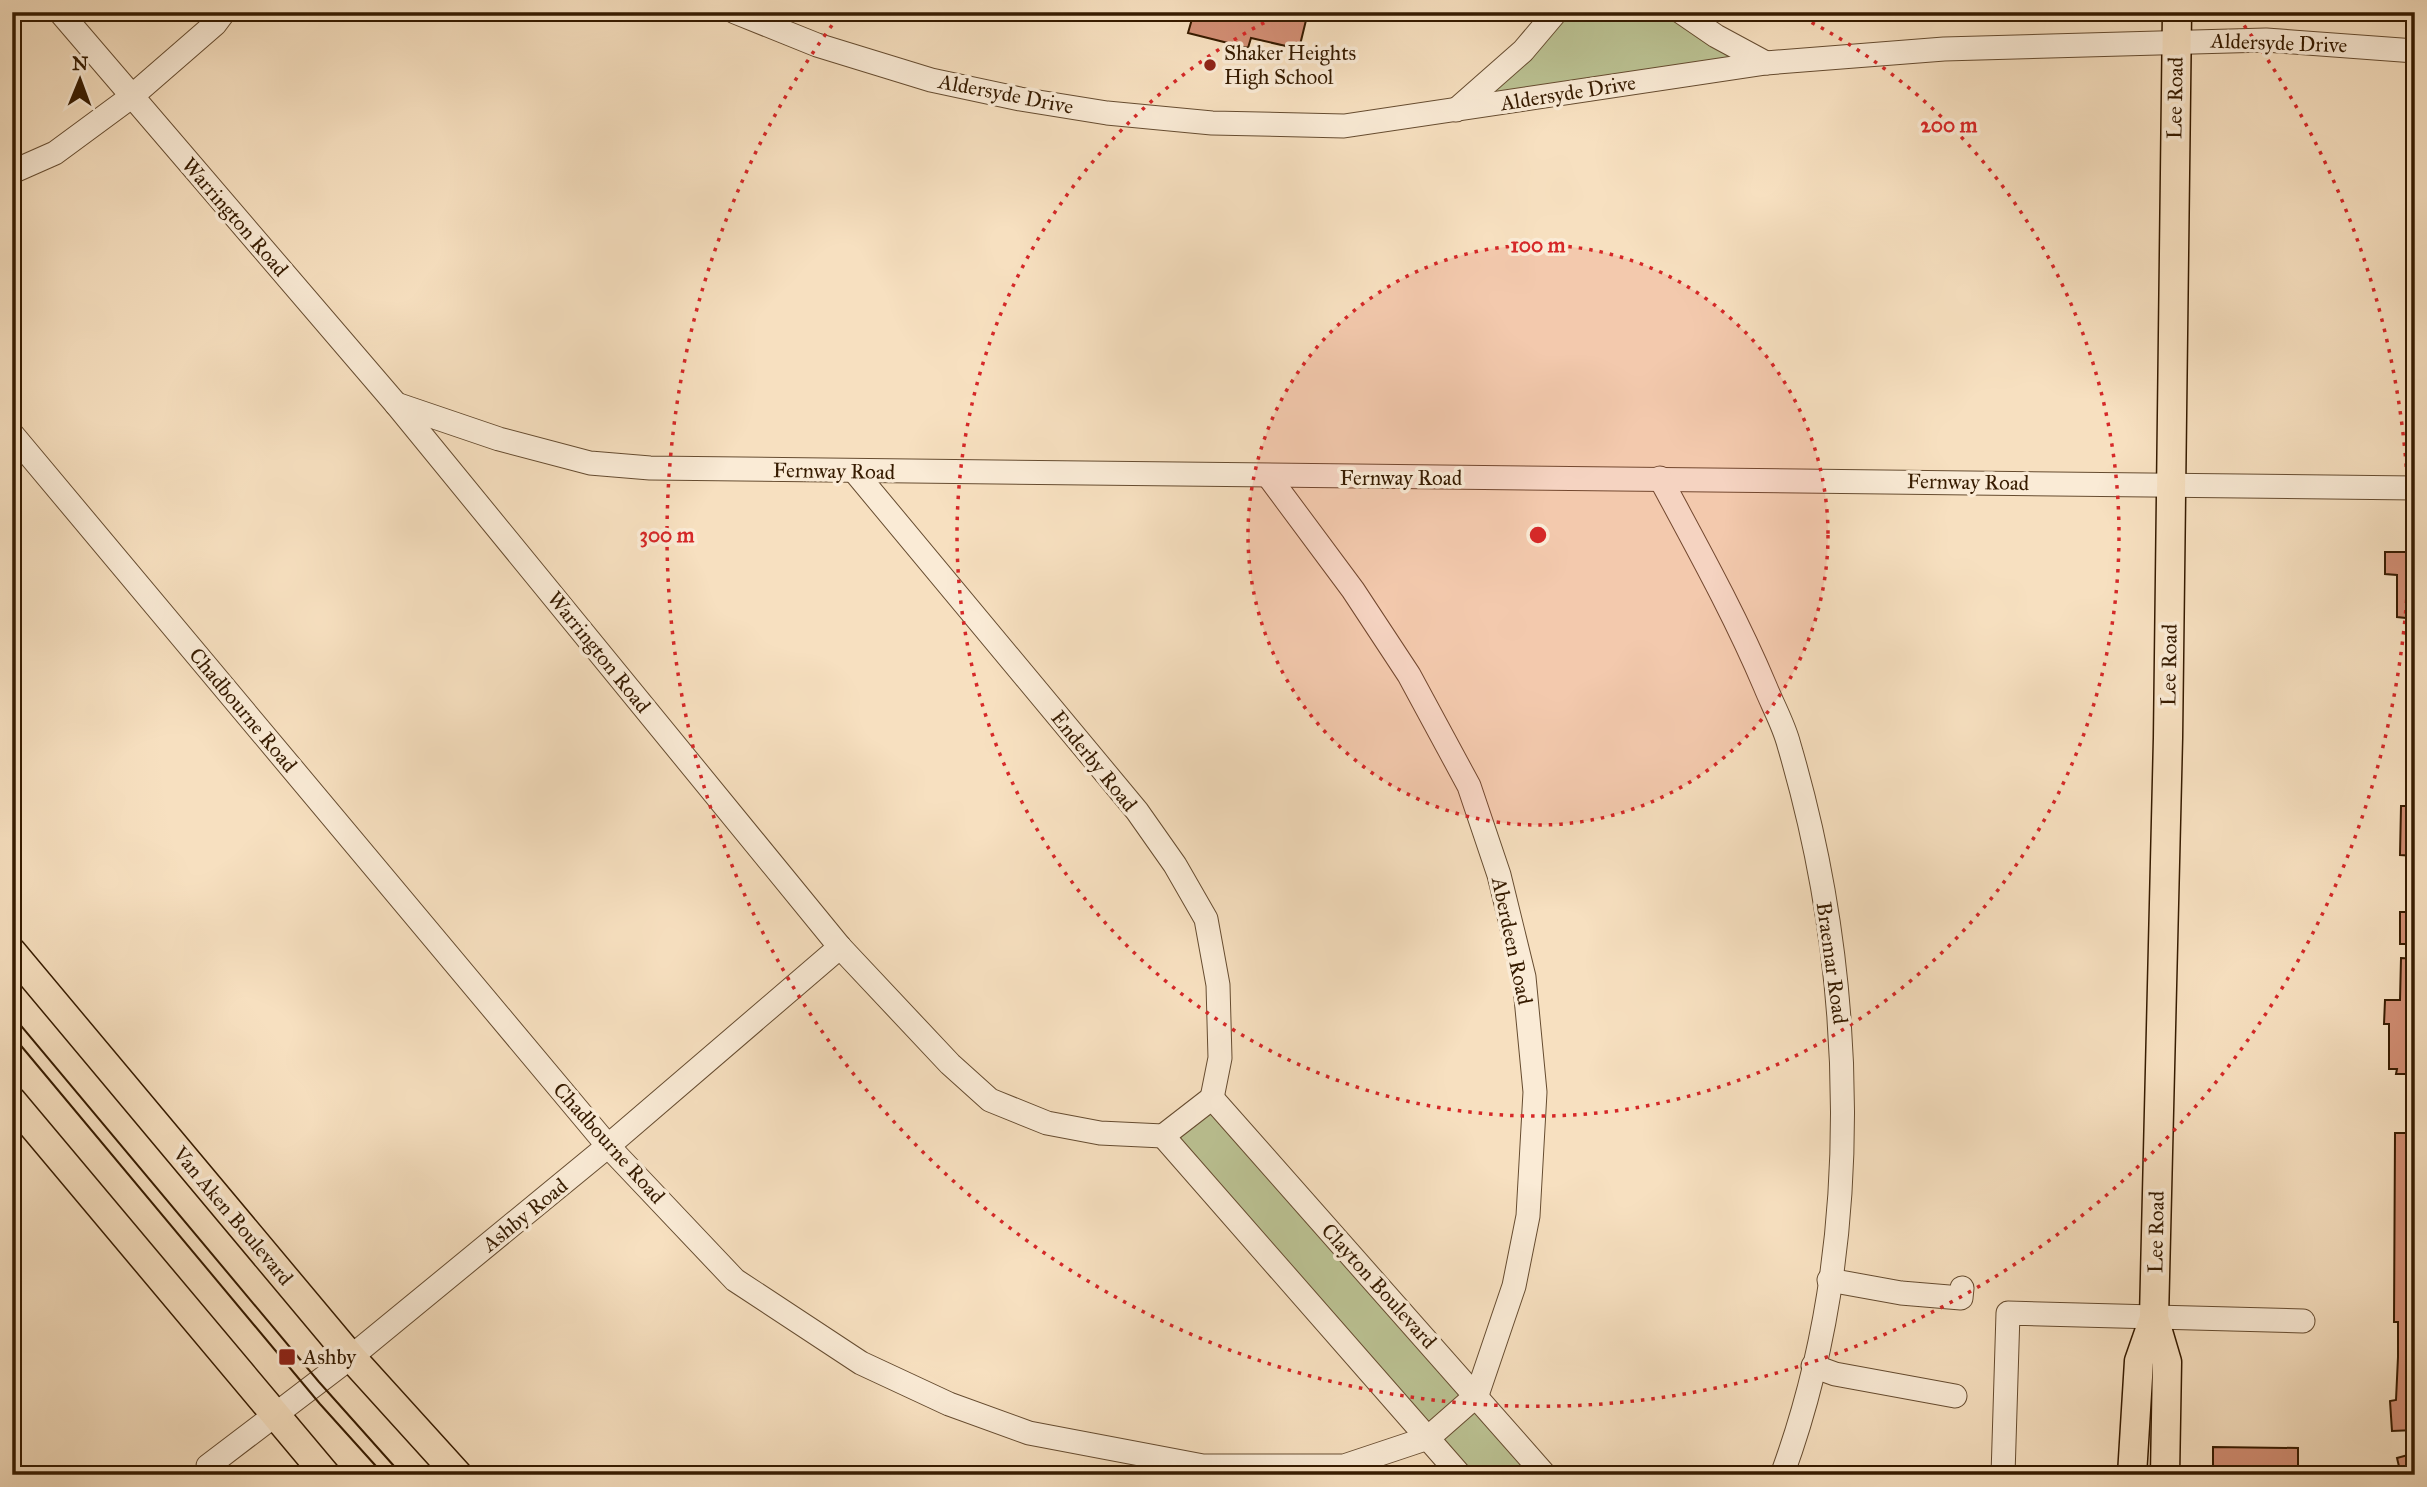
<svg xmlns="http://www.w3.org/2000/svg" width="2427" height="1487" viewBox="0 0 2427 1487" font-family="'IM FELL Great Primer',serif">
  <style>
    .green { fill: #bbc293; stroke: #786e4a; stroke-width: 2 }
    .building { fill: #d28e74; stroke: #361b00; stroke-width: 2 }
    .lines { fill: none; stroke-linecap: round; stroke-linejoin: round }
    .minor-casing { stroke: #664c30; stroke-width: 25 }
    .major-casing { stroke: #361b00; stroke-width: 31 }
    .minor { stroke: #faebd6; stroke-width: 23 }
    .major { stroke: #f7e0c0; stroke-width: 28 }
    .tram { stroke: #361b00; stroke-width: 2 }
    .ring { fill: none; stroke: #d62828; stroke-width: 3.5; stroke-dasharray: 3.5 7 }
    .poi-dot { fill: #8f2418; stroke: #faebd6; stroke-width: 2.5 }
    .labels { text-anchor: middle; dominant-baseline: central; stroke-width: 7; stroke-linejoin: round; paint-order: stroke }
    .street-label { font-size: 21px; fill: #361b00; stroke: #faebd6 }
    .poi-label { font-size: 21px; fill: #361b00; stroke: #faebd6; text-anchor: start }
    .centre { fill: #d62828; stroke: #faebd6; stroke-width: 3.5 }
    .ring-label { font-size: 21px; text-anchor: middle; font-weight: bold; fill: #d62828; stroke: #faebd6; stroke-width: 7; stroke-linejoin: round; paint-order: stroke }
  </style>
  <rect width="100%" height="100%" fill="#f7e0c0"/>
  <filter id="stains"><feTurbulence type="fractalNoise" baseFrequency=".00286" numOctaves="4"/><feColorMatrix values="0 0 0 0 .2 0 0 0 0 .09 0 0 0 0 .02 0 0 0 .5 -.17"/></filter>
  <radialGradient id="worn" r=".72"><stop offset=".6" stop-color="#630" stop-opacity="0"/><stop offset="1" stop-color="#630" stop-opacity=".3"/></radialGradient>
  <g class="green">
    <polygon points="1556,12 1681,12 1766,63 1456,110"/>
    <polygon points="1212,1098 1545,1475 1460,1475 1163,1136"/>
  </g>
  <g class="building">
    <polygon points="1194,12 1308,12 1299,49 1251,38 1248,48 1188,33"/>
    <polygon points="2385,552 2415,552 2415,619 2397,617 2397,575 2385,574"/>
    <polygon points="2401,806 2415,806 2415,856 2400,855"/>
    <rect x="2400" y="912" width="15" height="32"/>
    <polygon points="2401,958 2415,959 2415,1074 2396,1074 2397,1069 2389,1069 2389,1024 2384,1024 2385,1000 2400,1000"/>
    <polygon points="2395,1133 2415,1133 2415,1430 2392,1431 2390,1401 2396,1400 2398,1357 2398,1322 2394,1322"/>
    <polygon points="2213,1447 2298,1448 2298,1475 2213,1475"/>
    <polygon points="2415,1453 2415,1475 2401,1475 2397,1458"/>
  </g>
  <g class="lines">
    <g class="minor-casing">
      <g id="minor">
        <polyline points="60,12 396,404 840,947 950,1064 990,1100 1047,1123 1100,1133 1163,1136 1212,1098"/>
        <polyline points="735,12 817,45 931,80 1020,99 1107,113 1212,123 1344,126 1766,63 1944,49 2266,40 2415,51"/>
        <polyline points="1681,12 1716,36 1766,63"/>
        <polyline points="1456,110 1523,51 1556,12"/>
        <polyline points="12,172 55,153 131,97 215,24 224,12"/>
        <polyline points="396,404 499,439 590,463 650,468 2415,488"/>
        <polyline points="12,434 608,1146 735,1280 861,1363 949,1404 1029,1433 1203,1466 1344,1466 1428,1438 1477,1395 1514,1286 1528,1216 1535,1092 1524,977 1499,875 1469,786 1409,675 1353,590 1269,477"/>
        <polyline points="855,472 1137,811 1175,865 1206,919 1218,985 1220,1058 1212,1098"/>
        <path d="M 1660,478 C 1697,547 1735,615 1765,686 C 1773,706 1784,725 1789,745 C 1857,976 1866,1247 1782,1475"/>
        <polyline points="1212,1098 1545,1475"/>
        <polyline points="1163,1136 1460,1475"/>
        <polyline points="1829,1280 1901,1293 1961,1298 1962,1288"/>
        <polyline points="1813,1366 1835,1374 1955,1396"/>
        <polyline points="208,1475 208,1466 351,1357 608,1146 840,947"/>
        <polyline points="2003,1475 2008,1313 2303,1321"/>
      </g>
    </g>
    <g class="major-casing">
      <g id="major">
        <polyline points="12,952 351,1357 458,1475"/>
        <polyline points="12,1101 326,1475"/>
        <polyline points="2132,1475 2139,1361 2154,1318"/>
        <polyline points="2165,1475 2167,1362 2154,1318 2168,738 2177,12"/>
      </g>
    </g>
    <use href="#minor" class="minor"/>
    <use href="#major" class="major"/>
    <g class="tram">
      <polyline points="12,1015 319,1382 402,1475"/>
      <polyline points="12,1035 320,1404 384,1475"/>
    </g>
  </g>
  <circle cx="1538" cy="535" r="290" fill="#d62828" fill-opacity=".12"/>
  <g class="ring">
    <circle cx="1538" cy="535" r="290"/>
    <path d="M1793 13A581 581 0 1 1 1283 13"/>
    <path d="M2238 17A871 871 0 1 1 838 17"/>
  </g>
  <g class="poi-dot">
    <circle cx="1210" cy="65" r="7"/>
    <rect x="278" y="1348" width="18" height="18" rx="3.5"/>
  </g>
  <g class="labels">
    <g class="street-label">
      <text transform="translate(2279 43) rotate(2)">Aldersyde Drive</text>
      <text transform="translate(1568 93) rotate(-9)">Aldersyde Drive</text>
      <text transform="translate(1006 94) rotate(11)">Aldersyde Drive</text>
      <text transform="translate(2175 98) rotate(-89)">Lee Road</text>
      <text transform="translate(235 217) rotate(49)">Warrington Road</text>
      <text transform="translate(834 471) rotate(1)">Fernway Road</text>
      <text x="1401" y="478">Fernway Road</text>
      <text transform="translate(1968 482) rotate(1)">Fernway Road</text>
      <text transform="translate(599 652) rotate(51)">Warrington Road</text>
      <text transform="translate(2169 665) rotate(-89)">Lee Road</text>
      <text transform="translate(243 710) rotate(50)">Chadbourne Road</text>
      <text transform="translate(1094 761) rotate(51)">Enderby Road</text>
      <text transform="translate(1512 941) rotate(78)">Aberdeen Road</text>
      <text transform="translate(1832 963) rotate(82)">Braemar Road</text>
      <text transform="translate(609 1143) rotate(48)">Chadbourne Road</text>
      <text transform="translate(525 1215) rotate(-39)">Ashby Road</text>
      <text transform="translate(233 1216) rotate(50)">Van Aken Boulevard</text>
      <text transform="translate(2156 1232) rotate(-89)">Lee Road</text>
      <text transform="translate(1379 1286) rotate(48)">Clayton Boulevard</text>
    </g>
    <g class="poi-label">
      <text x="1224" y="53">Shaker Heights<tspan x="1224" dy="24">High School</tspan></text>
      <text x="303" y="1357">Ashby</text>
    </g>
  </g>
  <circle cx="1538" cy="535" r="10" class="centre"/>
  <g class="ring-label">
    <text x="1949" y="132">200 m</text>
    <text x="1538" y="252">100 m</text>
    <text x="667" y="542">300 m</text>
  </g>
  <rect width="2427" height="1487" fill="none" stroke="#f7e0c0" stroke-width="42"/>
  <rect x="14" y="14" width="2399" height="1459" fill="none" stroke="#361b00" stroke-width="3.5"/>
  <rect x="21" y="21" width="2385" height="1445" fill="none" stroke="#361b00" stroke-width="2"/>
  <g transform="translate(80 80) rotate(1)" stroke="#faebd6" stroke-width="5" paint-order="stroke">
  <path d="M0-5L12 26L0 18L-12 26Z" fill="#361b00"/>
  <text y="-10" font-size="19" font-weight="bold" text-anchor="middle" fill="#361b00">N</text>
  </g>
  <rect width="100%" height="100%" filter="url(#stains)"/>
  <rect width="100%" height="100%" fill="url(#worn)"/>
</svg>
